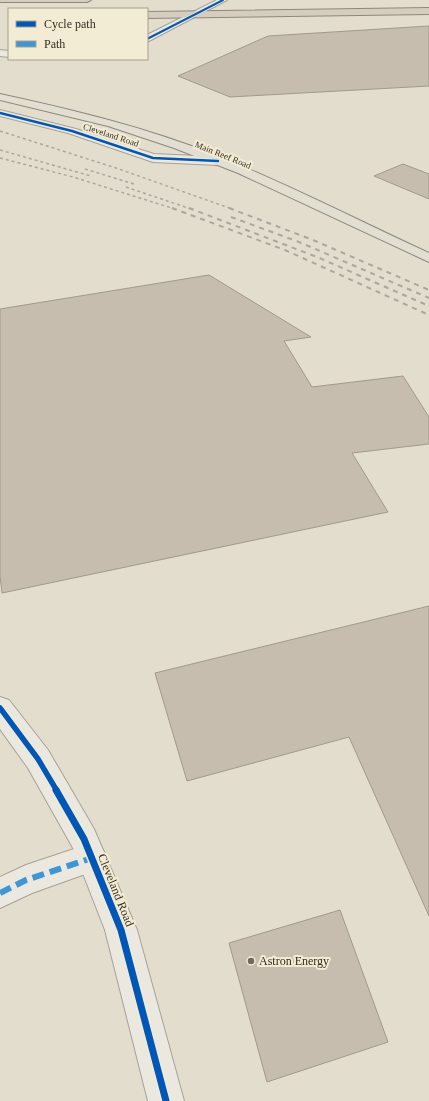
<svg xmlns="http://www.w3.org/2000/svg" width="429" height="1101" viewBox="0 0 429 1101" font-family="'Times New Roman',serif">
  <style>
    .building { fill: #c6bdae; stroke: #a2998d }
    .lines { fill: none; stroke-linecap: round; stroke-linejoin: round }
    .minor-casing { stroke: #a7a297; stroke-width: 2 }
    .tertiary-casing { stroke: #a7a297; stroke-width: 2 }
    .primary-casing { stroke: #8d887d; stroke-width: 2 }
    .motorway-casing { stroke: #8d887d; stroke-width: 2 }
    .minor { fill: #eae8df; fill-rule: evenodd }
    .tertiary { fill: #eae8df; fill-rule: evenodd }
    .primary { fill: #e2ded1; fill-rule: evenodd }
    .motorway { fill: #d5cebf; fill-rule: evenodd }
    .rail-far1 { stroke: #aaa79f; stroke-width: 1.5; stroke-dasharray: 3 3; stroke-linecap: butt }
    .rail { stroke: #aaa79f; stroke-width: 2; stroke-dasharray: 5 5; stroke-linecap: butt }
    .quiet { stroke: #3e96d5; stroke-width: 6; stroke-dasharray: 12 6; stroke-linecap: butt }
    .cycleway-far3-casing { stroke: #f3ecd4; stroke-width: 3 }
    .cycleway-far2-casing { stroke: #f3ecd4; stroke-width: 4 }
    .cycleway-far1-casing { stroke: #f3ecd4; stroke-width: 8 }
    .cycleway-casing { stroke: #f3ecd4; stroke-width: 10 }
    .cycleway-far3 { stroke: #0057b8; stroke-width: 2 }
    .cycleway-far2 { stroke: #0057b8; stroke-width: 2.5 }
    .cycleway-far1 { stroke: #0057b8; stroke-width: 5.5 }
    .cycleway { stroke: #0057b8; stroke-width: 7 }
    .poi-dot { fill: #72695c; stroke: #f3ecd4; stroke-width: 1.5 }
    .labels { text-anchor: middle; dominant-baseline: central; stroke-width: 4; stroke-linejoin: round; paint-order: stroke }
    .far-street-label { font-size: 9px; fill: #352b1f; stroke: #f3ecd4 }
    .near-street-label { font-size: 12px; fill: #352b1f; stroke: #f3ecd4 }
    .near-poi-label { font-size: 12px; fill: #352b1f; stroke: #f3ecd4; text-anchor: start }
  </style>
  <rect width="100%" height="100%" fill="#e2ddcd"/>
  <g class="building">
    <polygon points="429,26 429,86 230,97 178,76 268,36"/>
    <polygon points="403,164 429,174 429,199 374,176"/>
    <polygon points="209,275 311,337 284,341 312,387 403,376 429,417 429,444 352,453 388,512 2,593 0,576 0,309"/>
    <polygon points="429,606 429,916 349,737 187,781 155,673"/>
    <polygon points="340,910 388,1042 267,1082 229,943"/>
  </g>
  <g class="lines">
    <g class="minor-casing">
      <polygon id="minor" points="92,843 102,848 107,858 102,868 32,893 0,908 0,877 26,865"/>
    </g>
    <g class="tertiary-casing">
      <g id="tertiary">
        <polygon points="217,0 227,0 147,42 147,35"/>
        <polygon points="0,50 9,51 9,57 0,56"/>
        <polygon points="0,110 76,129 154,154 218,157 224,161 218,165 153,162 68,133 0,116"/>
        <polygon points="0,697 9,700 48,750 94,829 137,930 184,1101 148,1101 105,930 73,848 28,768 0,729"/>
      </g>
    </g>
    <g class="primary-casing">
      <path id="primary" d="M 0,94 C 73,110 145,127 215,155 C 288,184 357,220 429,253 L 429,262 L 238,173 L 174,148 L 108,126 L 0,100 Z"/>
    </g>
    <g class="motorway-casing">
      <g id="motorway">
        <polygon points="0,0 91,0 87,2 0,2"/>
        <polygon points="429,8 429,14 147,18 147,12"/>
      </g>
    </g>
    <use href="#minor" class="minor"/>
    <use href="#tertiary" class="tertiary"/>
    <use href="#primary" class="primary"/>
    <use href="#motorway" class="motorway"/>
    <g class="rail-far1">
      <polyline points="0,131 116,168 232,209"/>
      <polyline points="0,150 91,176"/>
      <polyline points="0,158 73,177 175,209"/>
      <polyline points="85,169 134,184"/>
      <polyline points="126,187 191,209"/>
    </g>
    <g class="rail">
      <polyline points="172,208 285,250 429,315"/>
      <polyline points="189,208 317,257 429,306"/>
      <polyline points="229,208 313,240 429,290"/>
      <polyline points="231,217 299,242 429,298"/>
    </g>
    <polyline class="quiet" points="0,893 26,880 92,858"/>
    <g class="cycleway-far3-casing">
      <polyline id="cycleway-far3" points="147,39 223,0"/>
    </g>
    <g class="cycleway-far2-casing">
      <polyline id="cycleway-far2" points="0,113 72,131 153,158 218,161"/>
    </g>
    <g class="cycleway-far1-casing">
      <polyline id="cycleway-far1" points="0,708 38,759 57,791"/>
    </g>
    <g class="cycleway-casing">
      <polyline id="cycleway" points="56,790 84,839 121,930 166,1101"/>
    </g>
    <use href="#cycleway-far3" class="cycleway-far3"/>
    <use href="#cycleway-far2" class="cycleway-far2"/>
    <use href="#cycleway-far1" class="cycleway-far1"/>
    <use href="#cycleway" class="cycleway"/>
  </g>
  <circle class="poi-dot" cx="251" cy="961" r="4"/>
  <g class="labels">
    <g class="far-street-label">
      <text transform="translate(111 135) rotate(18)">Cleveland Road</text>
      <text transform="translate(223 155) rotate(22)">Main Reef Road</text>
    </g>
    <g class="near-street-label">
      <text transform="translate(116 890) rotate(68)">Cleveland Road</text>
    </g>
    <g class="near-poi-label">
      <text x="259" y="961">Astron Energy</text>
    </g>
  </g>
  <rect x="8" y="8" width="140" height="52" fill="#f3ecd4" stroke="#a79f8c"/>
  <rect x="16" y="21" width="20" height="6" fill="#0057b8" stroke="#a79f8c"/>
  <text x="44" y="28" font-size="12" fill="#352b1f">Cycle path</text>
  <rect x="16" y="41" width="20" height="6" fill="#3e96d5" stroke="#a79f8c"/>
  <text x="44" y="48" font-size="12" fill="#352b1f">Path</text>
</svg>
